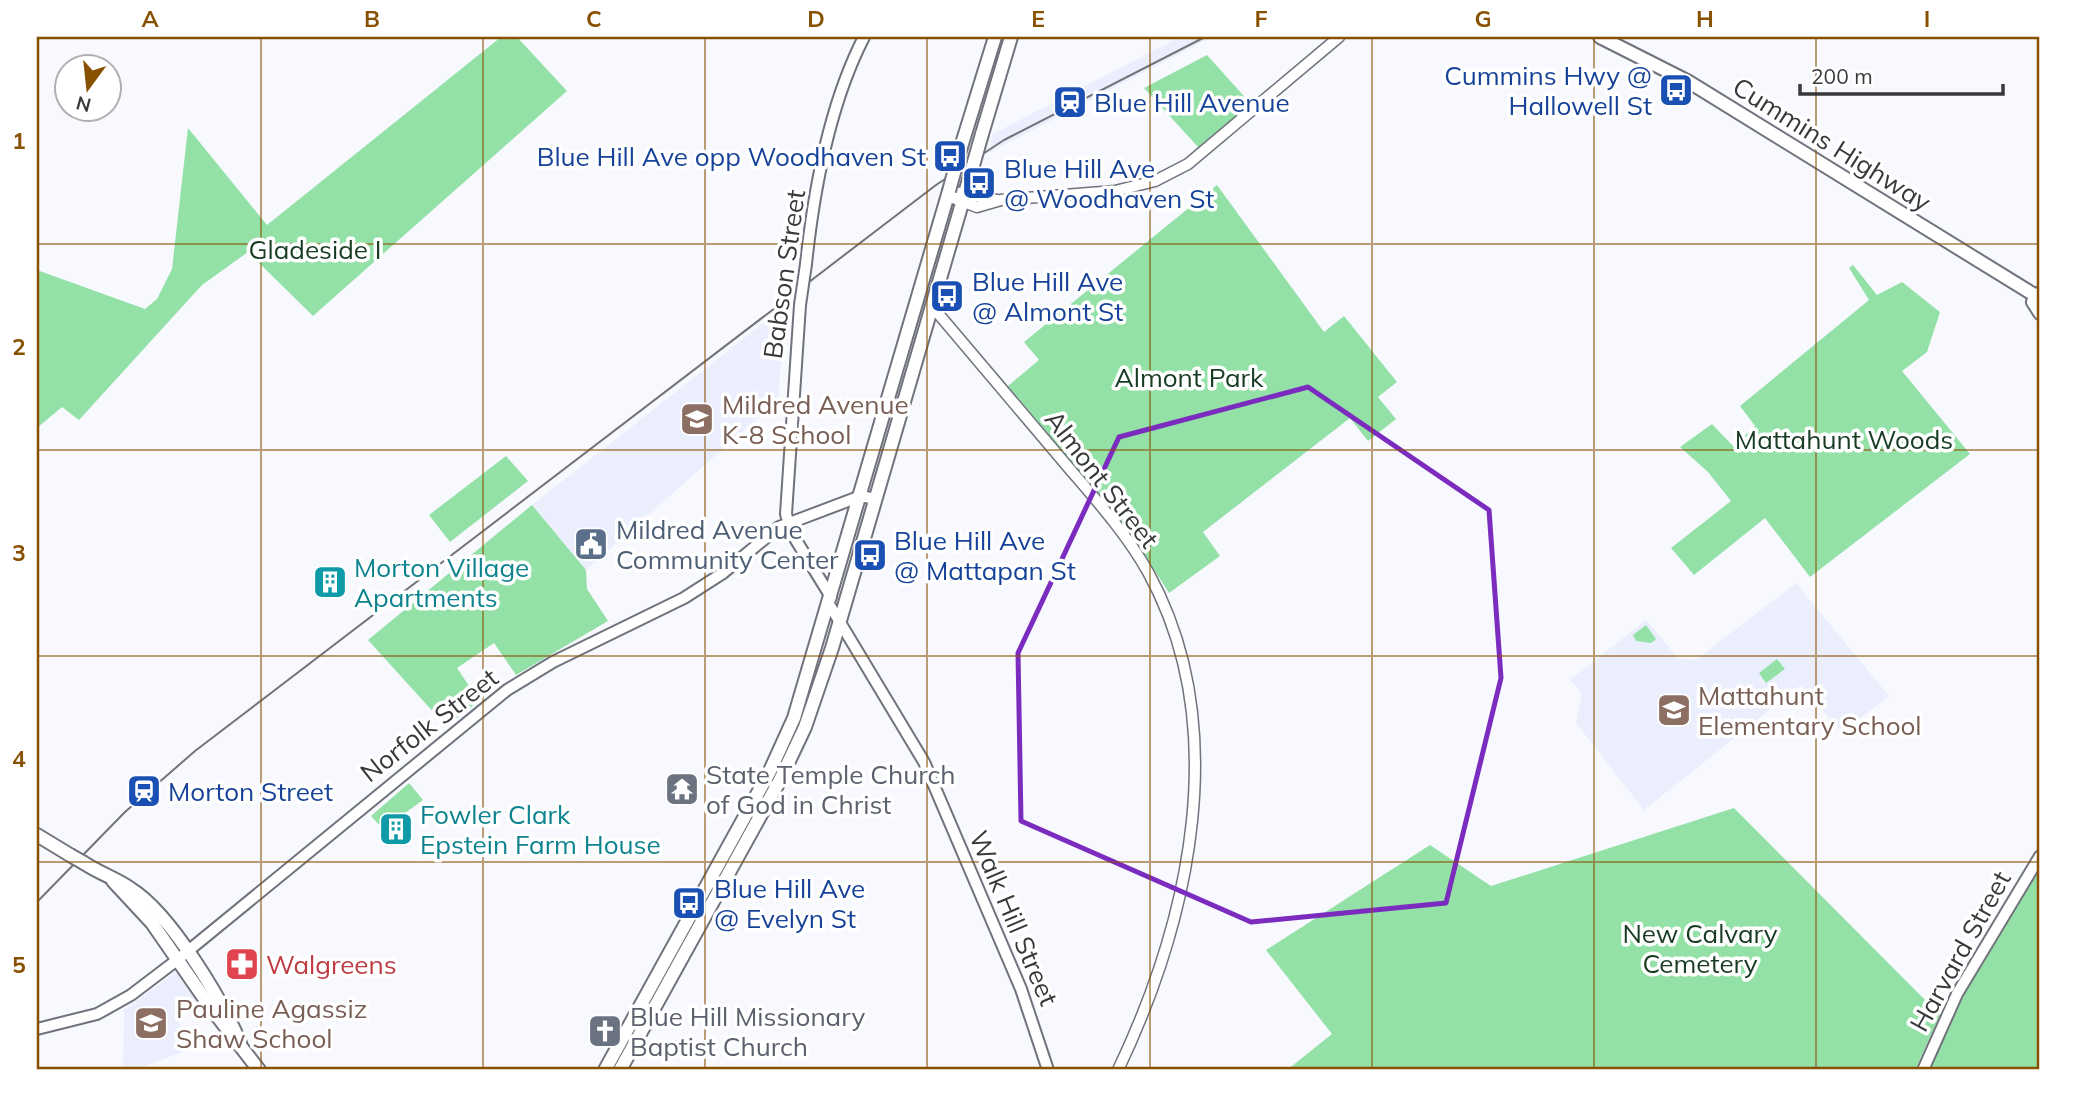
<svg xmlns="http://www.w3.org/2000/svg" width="2077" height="1107" viewBox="0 0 2077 1107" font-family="Mulish,sans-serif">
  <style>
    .built { fill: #ebeffd }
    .green { fill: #93e1a7 }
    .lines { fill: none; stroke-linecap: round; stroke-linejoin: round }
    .tertiary-casing { stroke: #70737c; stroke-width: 13 }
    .secondary-casing { stroke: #70737c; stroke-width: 14 }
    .primary-casing { stroke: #70737c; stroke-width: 16 }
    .trunk-casing { stroke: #70737c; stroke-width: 16 }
    .tertiary { stroke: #fff; stroke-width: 10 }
    .secondary { stroke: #fff; stroke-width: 10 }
    .primary { stroke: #fff; stroke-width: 12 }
    .trunk { stroke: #fff; stroke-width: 12 }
    .rail { stroke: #737479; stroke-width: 2 }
    .secondary-bridge-casing { stroke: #70737c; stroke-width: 14; stroke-linecap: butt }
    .trunk-bridge-casing { stroke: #70737c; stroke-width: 16; stroke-linecap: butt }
    .secondary-bridge { stroke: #fff; stroke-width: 10 }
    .trunk-bridge { stroke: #fff; stroke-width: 12 }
    .marked { fill: none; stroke: #7b2cbf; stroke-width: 5; stroke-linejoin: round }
    .grid { fill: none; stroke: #885101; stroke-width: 2; stroke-opacity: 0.55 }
    .labels { text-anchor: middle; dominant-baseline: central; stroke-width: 7; stroke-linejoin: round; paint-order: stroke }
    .transit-label { font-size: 26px; fill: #164399; stroke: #fff; text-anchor: start }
    .street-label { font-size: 26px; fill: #38393d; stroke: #fff }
    .park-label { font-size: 26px; fill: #183b23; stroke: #fff }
    .education-label { font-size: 26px; fill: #785e54; stroke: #fff; text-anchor: start }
    .service-label { font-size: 26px; fill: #4e5e75; stroke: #fff; text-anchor: start }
    .culture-label { font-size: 26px; fill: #0d838f; stroke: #fff; text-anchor: start }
    .worship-label { font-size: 26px; fill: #5b616d; stroke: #fff; text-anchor: start }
    .health-label { font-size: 26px; fill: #be3a42; stroke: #fff; text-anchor: start }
    .neatline { fill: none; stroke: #885101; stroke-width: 2.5 }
    .grid-label { font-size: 23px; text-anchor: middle; font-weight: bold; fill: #885101 }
  </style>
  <rect width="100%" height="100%" fill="#f7f9ff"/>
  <g class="built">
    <polygon points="1180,37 1212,37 988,153 993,134"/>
    <polygon points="785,306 778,400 586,570 532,505"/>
    <polygon points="1796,583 1889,696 1842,732 1801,685 1644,810 1576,723 1582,694 1570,680 1646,620 1678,658 1696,660"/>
    <polygon points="176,972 198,1003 176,1015 190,1049 135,1070 123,1070 124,1010"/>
  </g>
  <g class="green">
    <polygon points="501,37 517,37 567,91 313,316 248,252 202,285 79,420 62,407 37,428 37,270 145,309 157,299 172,269 188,128 267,225"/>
    <polygon points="1207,55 1251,104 1199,148 1144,88"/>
    <polygon points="1217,185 1324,332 1344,316 1397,382 1378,397 1396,419 1368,441 1350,418 1203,532 1220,556 1169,593 1129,531 1008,386 1039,360 1024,342"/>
    <polygon points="1853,265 1877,295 1902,282 1940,312 1927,352 1902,371 1970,454 1810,577 1765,518 1694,575 1671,548 1731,501 1708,472 1680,447 1712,424 1733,446 1755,426 1740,406 1869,300 1849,268"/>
    <polygon points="506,456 528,481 450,542 429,515"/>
    <polygon points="532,505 586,570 587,589 608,621 516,675 494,643 457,668 479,701 446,726 368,640"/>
    <polygon points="1646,625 1656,639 1651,643 1636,641 1633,635"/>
    <polygon points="1777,659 1785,669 1766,683 1759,673"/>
    <polygon points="409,783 423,800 383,829 371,816"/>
    <polygon points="1734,808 1940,1015 1915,1070 1287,1070 1332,1034 1266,950 1430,845 1491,886"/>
    <polygon points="2040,868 2040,1070 1929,1070 1964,995"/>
  </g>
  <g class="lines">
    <g class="tertiary-casing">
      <g id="tertiary">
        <polyline points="949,191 997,200"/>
        <polyline points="948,196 977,207 1001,200 1115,191 1155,181 1188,164 1339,37"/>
        <path d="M 931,305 C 976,359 1022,412 1068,467 C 1096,500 1126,533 1148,572 C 1233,726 1190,919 1118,1070"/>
      </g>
    </g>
    <g class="secondary-casing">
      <g id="secondary">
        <path d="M 806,264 C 814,188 829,105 864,37"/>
        <polyline points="800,305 786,514 791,532 831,597"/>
        <polyline points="829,604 924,762 1021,989 1048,1070"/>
        <polyline points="37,1029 97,1014 131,995 177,960 507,690 553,662 684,598 723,573 779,527 861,496 875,499"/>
        <polyline points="1923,1070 1957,994 2040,856"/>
      </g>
    </g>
    <g class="primary-casing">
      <g id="primary">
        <polyline points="1600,37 1689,82 2036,296"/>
        <polyline points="2040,293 2033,302 2040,313"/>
      </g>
    </g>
    <g class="trunk-casing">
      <g id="trunk">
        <polyline points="982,134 1011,37"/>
        <polyline points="961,147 995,37"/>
        <polyline points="37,835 70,855"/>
        <path d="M 84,863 C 99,873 117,879 131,889 C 170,913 222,1000 240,1043"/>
        <polyline points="113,881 152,923 211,1008 259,1070"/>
        <polyline points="605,1070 770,771 794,718 949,191"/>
        <polyline points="620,1070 780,780 805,727 832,648 970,176"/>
      </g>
    </g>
    <use href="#tertiary" class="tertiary"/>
    <use href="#secondary" class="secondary"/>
    <use href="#primary" class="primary"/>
    <use href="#trunk" class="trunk"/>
    <polyline class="rail" points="37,902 125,812 195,751 936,185 1004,140 1205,37"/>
    <g class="secondary-bridge-casing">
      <polyline id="secondary-bridge" points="800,305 806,264"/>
    </g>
    <g class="trunk-bridge-casing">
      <g id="trunk-bridge">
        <polyline points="970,176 982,134"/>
        <polyline points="949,191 961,147"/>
        <polyline points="70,855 84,863"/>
      </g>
    </g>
    <use href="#secondary-bridge" class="secondary-bridge"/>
    <use href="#trunk-bridge" class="trunk-bridge"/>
  </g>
  <path class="marked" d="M 1308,387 L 1489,510 L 1501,678 L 1446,903 L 1251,922 L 1021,821 L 1018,653 L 1119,437 Z"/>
  <path class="grid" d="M 261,37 L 261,1070M 483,37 L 483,1070M 705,37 L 705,1070M 927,37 L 927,1070M 1150,37 L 1150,1070M 1372,37 L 1372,1070M 1594,37 L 1594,1070M 1816,37 L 1816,1070M 37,244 L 2040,244M 37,450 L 2040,450M 37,656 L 2040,656M 37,862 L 2040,862"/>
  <defs>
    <g id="bus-square" transform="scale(1.75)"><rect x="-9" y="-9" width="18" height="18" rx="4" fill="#1a4fb4" stroke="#fff"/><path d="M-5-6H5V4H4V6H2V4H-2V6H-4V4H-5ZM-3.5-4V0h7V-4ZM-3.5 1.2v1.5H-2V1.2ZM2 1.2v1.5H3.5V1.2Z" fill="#fff"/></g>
    <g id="station-square" transform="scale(1.75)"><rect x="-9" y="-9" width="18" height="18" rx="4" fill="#1a4fb4" stroke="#fff"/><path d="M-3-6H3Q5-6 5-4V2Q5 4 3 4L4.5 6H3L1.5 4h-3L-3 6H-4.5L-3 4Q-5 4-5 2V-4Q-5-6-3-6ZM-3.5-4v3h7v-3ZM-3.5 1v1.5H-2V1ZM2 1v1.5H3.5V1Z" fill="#fff"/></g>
    <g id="school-square" transform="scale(1.75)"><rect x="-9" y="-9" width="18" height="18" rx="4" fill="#8d6e63" stroke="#fff"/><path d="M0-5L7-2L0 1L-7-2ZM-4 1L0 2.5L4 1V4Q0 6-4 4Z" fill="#fff"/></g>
    <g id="civic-square" transform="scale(1.75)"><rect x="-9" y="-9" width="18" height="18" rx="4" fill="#5c6f8a" stroke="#fff"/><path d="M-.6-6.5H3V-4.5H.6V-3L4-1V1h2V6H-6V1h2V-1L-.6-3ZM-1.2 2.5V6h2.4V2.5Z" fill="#fff"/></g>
    <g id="building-square" transform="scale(1.75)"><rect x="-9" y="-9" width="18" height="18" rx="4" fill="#0f9aa8" stroke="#fff"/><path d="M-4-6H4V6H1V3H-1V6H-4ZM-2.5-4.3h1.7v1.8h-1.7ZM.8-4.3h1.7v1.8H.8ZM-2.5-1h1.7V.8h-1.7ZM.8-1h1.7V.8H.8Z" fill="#fff"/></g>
    <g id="temple-square" transform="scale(1.75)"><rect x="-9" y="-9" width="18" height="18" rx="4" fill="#6b7280" stroke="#fff"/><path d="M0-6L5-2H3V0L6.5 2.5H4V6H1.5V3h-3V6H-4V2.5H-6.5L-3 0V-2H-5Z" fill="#fff"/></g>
    <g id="pharmacy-square" transform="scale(1.75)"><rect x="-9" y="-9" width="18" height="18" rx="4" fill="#e0444e" stroke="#fff"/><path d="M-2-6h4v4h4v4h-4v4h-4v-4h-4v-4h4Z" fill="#fff"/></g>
    <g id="church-square" transform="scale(1.75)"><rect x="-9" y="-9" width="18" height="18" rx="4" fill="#6b7280" stroke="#fff"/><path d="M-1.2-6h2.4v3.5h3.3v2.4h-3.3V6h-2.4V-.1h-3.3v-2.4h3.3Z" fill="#fff"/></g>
  </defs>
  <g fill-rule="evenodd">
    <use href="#bus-square" x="1676" y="90"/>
    <use href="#station-square" x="1070" y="102"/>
    <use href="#bus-square" x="950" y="156"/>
    <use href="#bus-square" x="979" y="183"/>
    <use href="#bus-square" x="947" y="296"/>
    <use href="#school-square" x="697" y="419"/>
    <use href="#civic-square" x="591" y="544"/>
    <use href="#bus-square" x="870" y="555"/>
    <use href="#building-square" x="330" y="582"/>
    <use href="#school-square" x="1674" y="710"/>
    <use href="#temple-square" x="682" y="789"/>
    <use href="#station-square" x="144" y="791"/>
    <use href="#building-square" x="396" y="829"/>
    <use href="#bus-square" x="689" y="903"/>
    <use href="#pharmacy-square" x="242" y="964"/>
    <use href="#school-square" x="151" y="1023"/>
    <use href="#church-square" x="605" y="1031"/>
  </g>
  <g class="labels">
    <g class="transit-label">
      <text x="1652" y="75" text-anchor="end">Cummins Hwy @<tspan x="1652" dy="30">Hallowell St</tspan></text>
      <text x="1094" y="102">Blue Hill Avenue</text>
      <text x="926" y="156" text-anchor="end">Blue Hill Ave opp Woodhaven St</text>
      <text x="1004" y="168">Blue Hill Ave<tspan x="1004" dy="30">@ Woodhaven St</tspan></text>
      <text x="972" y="281">Blue Hill Ave<tspan x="972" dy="30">@ Almont St</tspan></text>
      <text x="894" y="540">Blue Hill Ave<tspan x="894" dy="30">@ Mattapan St</tspan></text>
      <text x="168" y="791">Morton Street</text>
      <text x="714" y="888">Blue Hill Ave<tspan x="714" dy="30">@ Evelyn St</tspan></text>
    </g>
    <g class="street-label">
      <text transform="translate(1832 144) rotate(32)">Cummins Highway</text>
      <text transform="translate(784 274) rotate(-82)">Babson Street</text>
      <text transform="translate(1102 479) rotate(52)">Almont Street</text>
      <text transform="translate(429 725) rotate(-38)">Norfolk Street</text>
      <text transform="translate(1014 918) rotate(67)">Walk Hill Street</text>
      <text transform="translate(1960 951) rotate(-61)">Harvard Street</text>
    </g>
    <g class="park-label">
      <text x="315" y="249">Gladeside I</text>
      <text x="1189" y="377">Almont Park</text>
      <text x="1844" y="439">Mattahunt Woods</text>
      <text x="1700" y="933">New Calvary<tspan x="1700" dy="30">Cemetery</tspan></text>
    </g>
    <g class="education-label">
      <text x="722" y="404">Mildred Avenue<tspan x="722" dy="30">K-8 School</tspan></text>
      <text x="1698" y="695">Mattahunt<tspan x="1698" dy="30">Elementary School</tspan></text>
      <text x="176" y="1008">Pauline Agassiz<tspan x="176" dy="30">Shaw School</tspan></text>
    </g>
    <g class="service-label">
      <text x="616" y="529">Mildred Avenue<tspan x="616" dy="30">Community Center</tspan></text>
    </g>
    <g class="culture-label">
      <text x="354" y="567">Morton Village<tspan x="354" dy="30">Apartments</tspan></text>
      <text x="420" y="814">Fowler Clark<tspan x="420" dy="30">Epstein Farm House</tspan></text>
    </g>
    <g class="worship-label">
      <text x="706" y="774">State Temple Church<tspan x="706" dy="30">of God in Christ</tspan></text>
      <text x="630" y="1016">Blue Hill Missionary<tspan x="630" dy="30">Baptist Church</tspan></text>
    </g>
    <g class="health-label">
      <text x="266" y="964">Walgreens</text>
    </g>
  </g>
  <rect width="2077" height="1107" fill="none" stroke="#ffffff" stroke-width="77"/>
  <g transform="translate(88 88) rotate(195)"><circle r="33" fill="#ffffff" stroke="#afb0b1" stroke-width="2"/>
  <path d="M0-5L12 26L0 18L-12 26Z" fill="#885101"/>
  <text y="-10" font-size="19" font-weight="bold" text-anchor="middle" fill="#38393d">N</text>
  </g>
  <path d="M1800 84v10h203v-10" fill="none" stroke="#38393d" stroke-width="3.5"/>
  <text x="1811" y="84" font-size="21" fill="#38393d" stroke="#ffffff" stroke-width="5" paint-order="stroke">200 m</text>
  <rect x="38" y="38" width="2000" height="1030" class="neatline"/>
  <g class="grid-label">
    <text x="150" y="27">A</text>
    <text x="372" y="27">B</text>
    <text x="594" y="27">C</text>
    <text x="816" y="27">D</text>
    <text x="1038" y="27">E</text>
    <text x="1261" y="27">F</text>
    <text x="1483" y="27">G</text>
    <text x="1705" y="27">H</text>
    <text x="1927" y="27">I</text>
    <text x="19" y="149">1</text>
    <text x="19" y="355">2</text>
    <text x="19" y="561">3</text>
    <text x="19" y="767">4</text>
    <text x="19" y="973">5</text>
  </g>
</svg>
